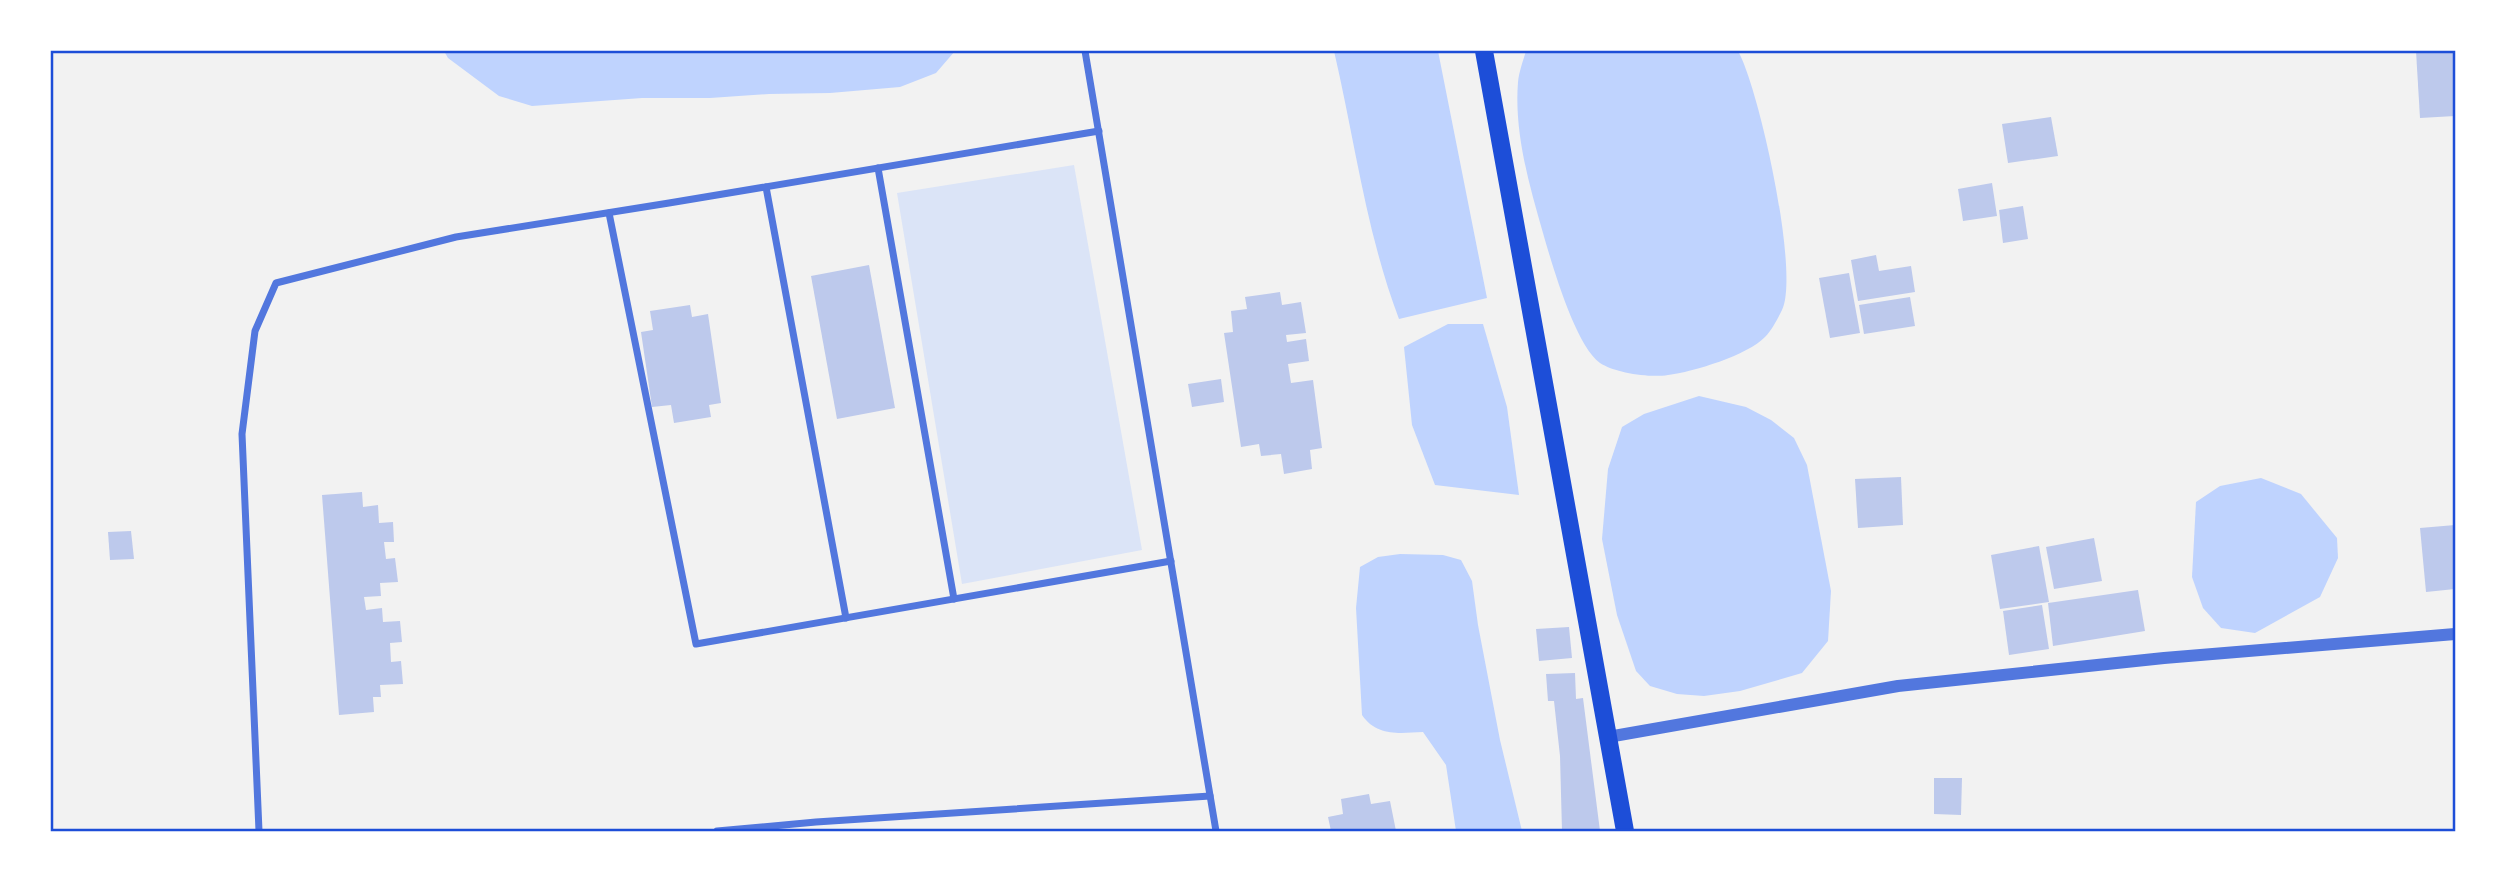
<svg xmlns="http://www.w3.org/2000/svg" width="2506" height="882" viewBox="0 0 2506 882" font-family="'PT Sans',sans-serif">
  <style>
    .green { fill: #dbe4f7 }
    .water { fill: #bfd3fe }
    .building { fill: #bdc9ec }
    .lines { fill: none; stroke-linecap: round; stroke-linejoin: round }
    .minor { stroke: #5277de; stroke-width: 7 }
    .tertiary { stroke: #5277de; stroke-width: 12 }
    .primary { stroke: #1d4ed8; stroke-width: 18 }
    .neatline { fill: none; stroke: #1d4ed8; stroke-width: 2.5 }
  </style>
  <rect width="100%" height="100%" fill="#f2f2f2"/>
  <polygon class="green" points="1074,165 1142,550 962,584 897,193"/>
  <g class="water">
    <polygon points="444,51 955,51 936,73 900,87 830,93 769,94 710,98 642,98 532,106 499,96 448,58"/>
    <path d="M 1334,51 L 1438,51 L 1487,298 L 1399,319 C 1366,232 1355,141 1334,51 Z"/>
    <path d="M 1526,51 L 1738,51 C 1759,88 1800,273 1782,310 C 1778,318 1772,330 1765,337 C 1748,355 1693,372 1668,375 C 1650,378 1615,373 1600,363 C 1575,345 1552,264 1543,233 C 1529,184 1514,133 1518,82 C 1519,72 1523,61 1526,51 Z"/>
    <polygon points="1448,324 1483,324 1507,407 1519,495 1435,485 1412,425 1404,347"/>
    <polygon points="1699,396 1746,407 1771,420 1794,438 1807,465 1831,591 1828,641 1802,673 1740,691 1704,696 1677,694 1650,686 1636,671 1617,615 1602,539 1608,469 1622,427 1644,414"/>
    <polygon points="2261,478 2301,494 2337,538 2338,558 2320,597 2255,633 2221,628 2203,608 2192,577 2196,502 2220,486"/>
    <path d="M 1400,554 L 1443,555 L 1461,560 L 1472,581 L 1478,625 L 1500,740 L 1522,831 L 1456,831 L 1446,765 L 1423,732 C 1400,733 1377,737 1362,715 L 1356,608 L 1360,567 L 1378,557 Z"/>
  </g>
  <g class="building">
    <polygon points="2416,51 2455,51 2455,116 2420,118"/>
    <polygon points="2051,117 2058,156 2008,163 2002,124"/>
    <polygon points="1992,183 1997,216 1963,221 1958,189"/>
    <polygon points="2023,206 2028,239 2003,243 1999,210"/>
    <polygon points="1876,255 1879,271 1911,266 1915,292 1858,301 1851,260"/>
    <polygon points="869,265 895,408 837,419 811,276"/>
    <polygon points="1849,273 1860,333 1830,338 1819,278"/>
    <polygon points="1280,292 1282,305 1301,302 1306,333 1286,335 1287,342 1306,339 1309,361 1288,364 1291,383 1313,380 1322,448 1310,450 1312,469 1284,474 1281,454 1261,456 1259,444 1241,447 1224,333 1233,332 1231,311 1247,309 1245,297"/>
    <polygon points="1910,297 1915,326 1864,334 1859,305"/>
    <polygon points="690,305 692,317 708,314 721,403 709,405 711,417 674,423 671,405 652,407 641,332 653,330 650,311"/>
    <polygon points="1221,379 1224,402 1192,407 1188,384"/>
    <polygon points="1901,477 1903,525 1858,528 1855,479"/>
    <polygon points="362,492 363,507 378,505 379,523 393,522 394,542 384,542 386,559 395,558 398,582 380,583 381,596 364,597 366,610 382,608 383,622 400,621 402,642 390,643 391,662 401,661 403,684 380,685 381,697 373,697 374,712 339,715 322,495"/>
    <polygon points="2455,525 2455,589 2426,592 2420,528"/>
    <polygon points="131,531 134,559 110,560 108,532"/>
    <polygon points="2094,538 2102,581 2054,589 2046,547"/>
    <polygon points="2039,546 2049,602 2000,609 1991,555"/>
    <polygon points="2138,590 2145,631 2053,646 2048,603"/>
    <polygon points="2042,605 2049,649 2009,655 2003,611"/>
    <polygon points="1569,627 1572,658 1539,661 1536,629"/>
    <polygon points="1575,673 1576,699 1583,698 1600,831 1562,831 1560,756 1554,701 1548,701 1546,674"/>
    <polygon points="1934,778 1962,778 1961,815 1934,814"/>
    <polygon points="1369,794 1371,804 1390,801 1396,831 1331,831 1328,817 1343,814 1341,799"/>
  </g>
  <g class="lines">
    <g class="minor">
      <polyline points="1085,51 1216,831"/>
      <polyline points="878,168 954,599"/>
      <polyline points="766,187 846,618"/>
      <polyline points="609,213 696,644 1171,561"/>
      <polyline points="259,831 242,434 255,331 276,283 456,237 669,203 1099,131"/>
      <polyline points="717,831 816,822 1210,796"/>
    </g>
    <polyline class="tertiary" points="1608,737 1898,686 2164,658 2455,634"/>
    <polyline class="primary" points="1484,51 1625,831"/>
  </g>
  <rect width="2506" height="882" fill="none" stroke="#ffffff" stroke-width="105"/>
  <rect x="52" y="52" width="2402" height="778" class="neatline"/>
</svg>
